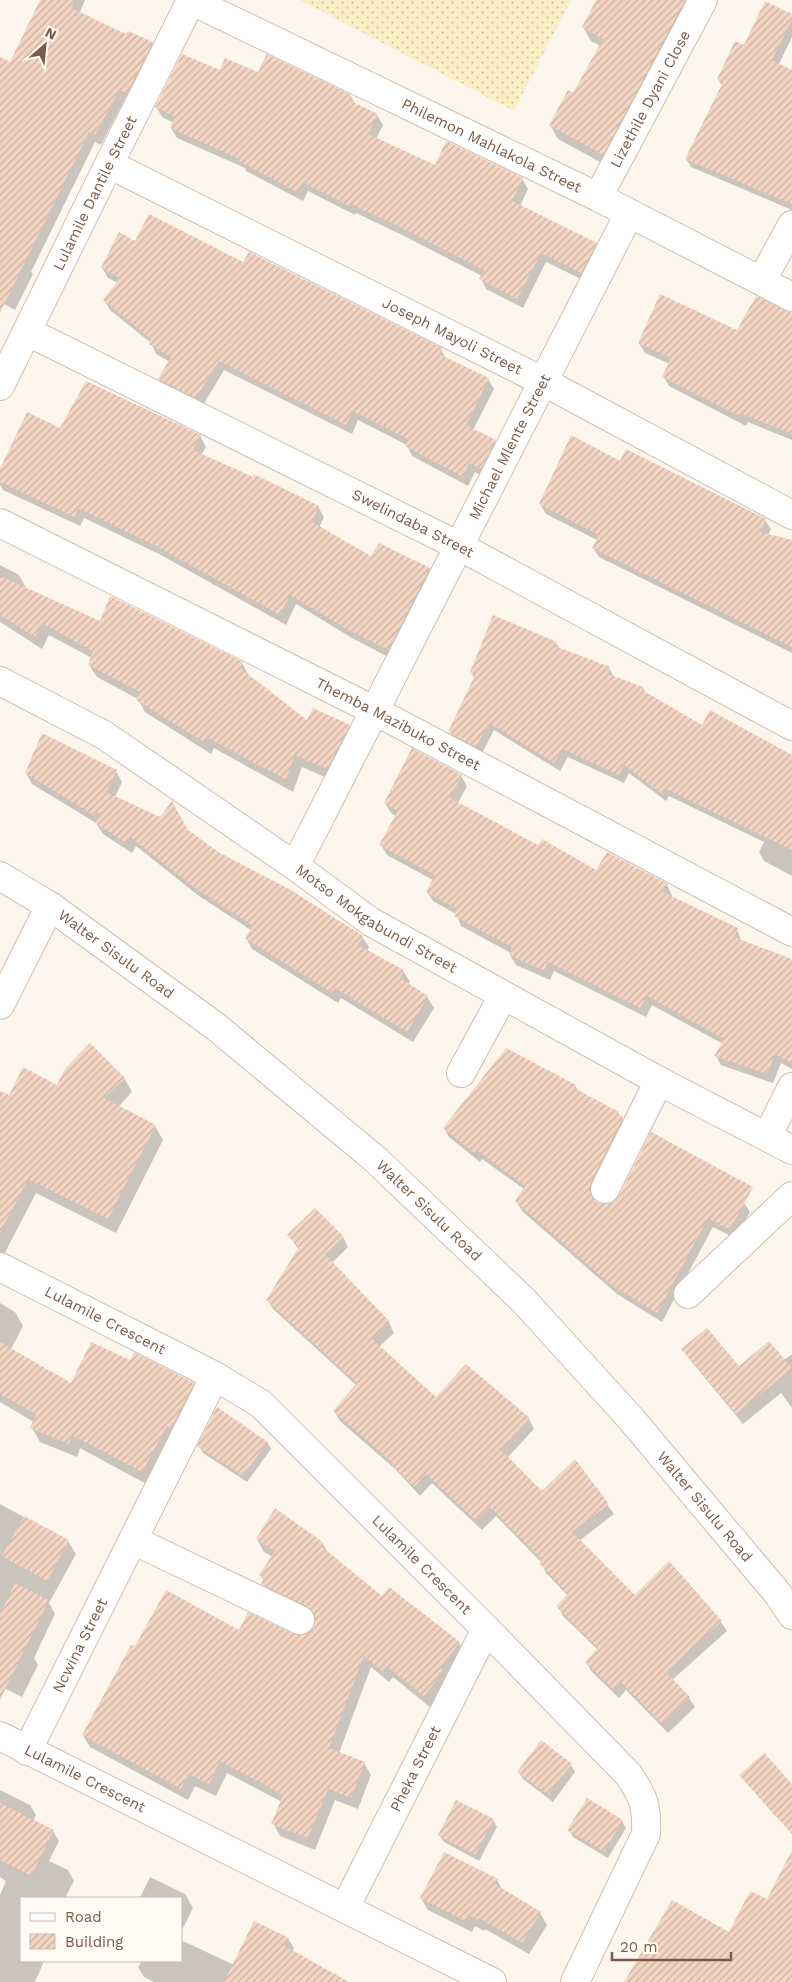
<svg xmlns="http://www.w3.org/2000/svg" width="792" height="1982" viewBox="0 0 792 1982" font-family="'Work Sans',sans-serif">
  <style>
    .sand { fill: url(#sand-dots) }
    .shadow { fill: #0003 }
    .building { fill: url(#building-hatch) }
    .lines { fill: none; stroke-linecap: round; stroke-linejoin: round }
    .minor-casing { stroke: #d1beb0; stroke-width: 30 }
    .tertiary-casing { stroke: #d1beb0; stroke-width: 30 }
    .minor { stroke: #fff; stroke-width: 28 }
    .tertiary { stroke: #fff; stroke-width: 28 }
    .labels { text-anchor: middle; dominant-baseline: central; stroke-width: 4.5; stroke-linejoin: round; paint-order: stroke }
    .street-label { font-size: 15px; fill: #7a5c4d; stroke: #fffaf3 }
  </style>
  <defs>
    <pattern id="sand-dots" width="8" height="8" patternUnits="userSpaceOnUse" patternTransform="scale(1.25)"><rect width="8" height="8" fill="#fcefc7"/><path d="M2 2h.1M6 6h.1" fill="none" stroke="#d1c5a4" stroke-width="1.8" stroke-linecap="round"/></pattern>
    <pattern id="building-hatch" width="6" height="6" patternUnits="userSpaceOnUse" patternTransform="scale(1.25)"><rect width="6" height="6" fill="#f3d5c3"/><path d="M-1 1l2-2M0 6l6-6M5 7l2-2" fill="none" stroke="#cab0a1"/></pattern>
  </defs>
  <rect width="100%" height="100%" fill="#fdf6ec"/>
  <polygon class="sand" points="300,0 571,0 514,111"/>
  <g class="shadow">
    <polygon points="42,0 85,0 80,12 127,36 152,43 158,53 133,103 125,99 101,145 95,142 31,272 33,274 15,310 0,302 0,102"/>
    <polygon points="598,0 688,0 611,168 558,139 550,125 574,95 600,46 591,41 583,27"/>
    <polygon points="792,16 792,37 779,64 792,71 792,210 691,167 686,159 723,87 718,79 744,47"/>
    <polygon points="267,56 351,96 355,104 377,115 383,125 376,139 435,167 522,179 528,189 520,206 596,244 601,254 587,282 546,262 523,308 486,289 481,279 482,276 402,235 356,213 355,215 308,191 303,201 246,171 245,168 177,138 171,128 174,123 162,117 156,107 220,72 259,74"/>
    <polygon points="135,243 244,263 441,349 446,359 488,379 494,389 473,430 495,441 500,451 486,478 475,472 468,486 412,456 407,445 358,420 352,434 224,370 202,407 165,389 159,379 170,362 156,354 151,343 110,310 104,300 118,283 108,278 102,268"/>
    <polygon points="792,319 792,440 748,422 746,426 669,386 664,377 670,364 645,353 639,343 737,332"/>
    <polygon points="60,430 200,436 206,447 201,455 318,507 324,517 319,528 372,558 429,569 435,580 394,660 352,638 296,604 286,625 161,555 84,518 80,526 3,490 0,485 0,472"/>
    <polygon points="627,450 765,520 771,529 768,535 792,555 792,653 599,557 593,548 597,540 546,514 540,504 620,463"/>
    <polygon points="0,565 19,575 26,588 101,622 242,663 249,676 308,722 349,726 356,738 334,781 302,767 293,792 214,748 211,754 145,712 138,699 97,677 89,665 92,658 49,635 42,649 0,622"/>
    <polygon points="556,643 560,649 609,668 614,677 643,688 646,694 702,727 792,762 792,876 764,861 759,852 764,842 669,796 666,801 629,773 624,783 568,757 560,771 494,730 481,755 455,741 450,732 475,679 471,672"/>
    <polygon points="116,771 122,782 115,797 188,831 219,854 362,937 369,947 367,951 403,971 410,982 408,984 427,997 434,1008 413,1042 341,998 338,1003 252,949 246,938 251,930 199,896 136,846 132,853 103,834 96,823 32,784 26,773"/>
    <polygon points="461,776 467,786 458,803 538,846 597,872 667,885 672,895 671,897 737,929 741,941 792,973 792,1069 781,1063 773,1083 721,1065 716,1056 723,1044 652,1005 646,1017 554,971 550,980 516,965 510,955 511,953 461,926 456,914 433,901 427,892 433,880 387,855 381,845 396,816 391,813 385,803"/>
    <polygon points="124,1078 132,1092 118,1107 155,1126 163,1140 116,1233 36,1193 0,1262 0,1093 9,1097 57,1087"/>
    <polygon points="575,1086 579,1092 618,1113 628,1127 595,1192 594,1200 597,1204 606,1206 744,1203 750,1212 735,1238 713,1227 662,1322 617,1294 522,1211 516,1201 524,1189 482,1159 480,1162 449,1137 444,1128"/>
    <polygon points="289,1236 343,1237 348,1247 332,1263 389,1323 394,1333 379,1347 436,1399 529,1419 534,1429 507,1458 542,1493 575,1461 614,1514 579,1541 635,1596 721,1622 727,1631 672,1680 689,1698 695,1707 668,1733 626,1690 619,1698 592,1672 586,1662 598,1650 563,1616 558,1606 568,1596 546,1573 541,1562 496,1516 482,1530 432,1483 420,1496 395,1469 340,1421 334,1411 356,1385 273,1309 268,1300 299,1250"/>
    <polygon points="0,1303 15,1312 23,1326 11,1349 72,1385 130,1362 193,1384 201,1398 150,1486 80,1448 77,1457 40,1442 32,1428 34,1422 0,1402"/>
    <polygon points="683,1349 739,1368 784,1360 792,1354 792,1408 781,1393 743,1424 690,1360"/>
    <polygon points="267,1442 271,1449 247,1482 203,1453 199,1446"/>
    <polygon points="0,1504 68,1541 76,1554 49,1603 55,1614 34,1658 38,1665 22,1697 0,1686"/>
    <polygon points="257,1539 323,1544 329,1554 382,1598 459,1643 466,1655 431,1708 393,1677 389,1682 371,1667 339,1753 364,1763 371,1775 358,1809 335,1800 315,1850 280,1836 273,1823 282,1802 227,1773 216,1796 195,1786 188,1800 90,1747 83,1735 135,1648 240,1632 302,1637 309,1634 315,1628 315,1618 270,1596 263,1584 264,1581 261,1575 273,1557 264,1552"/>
    <polygon points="541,1742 571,1765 575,1772 553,1802 523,1779 519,1772"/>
    <polygon points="741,1776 792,1786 792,1803 776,1817"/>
    <polygon points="0,1790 30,1805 36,1815 33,1821 53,1831 59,1841 49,1861 68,1870 74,1881 65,1898 21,1898 21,1961 44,1961 35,1982 0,1982 0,1895 6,1881 0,1877"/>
    <polygon points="493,1820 497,1827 479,1861 444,1842 439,1835"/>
    <polygon points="622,1821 626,1828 608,1858 573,1837 569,1830"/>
    <polygon points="150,1877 185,1894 193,1908 181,1932 181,1898 140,1898"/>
    <polygon points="497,1880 503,1891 540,1913 547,1925 529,1954 485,1929 484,1931 475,1926 472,1932 428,1910 421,1898"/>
    <polygon points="288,1939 294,1948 292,1951 339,1982 154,1982 144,1977 138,1967 142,1961 181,1961 181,1940 234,1965"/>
  </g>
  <g class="building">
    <polygon points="40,0 75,0 71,8 126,34 128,31 153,42 127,93 119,90 95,135 89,132 0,313 0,57 10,62"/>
    <polygon points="596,0 685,0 603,155 549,125 568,90 573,93 603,39 582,27"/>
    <polygon points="765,1 792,14 792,20 772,60 792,70 792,204 685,159 723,82 717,79 735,41 744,45"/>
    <polygon points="182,54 220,70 225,58 258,72 267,54 351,95 349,100 378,114 368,134 435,165 446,141 523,178 512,201 597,243 581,273 541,253 517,299 479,279 484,270 396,225 350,204 349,206 303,182 297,192 239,161 240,159 170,128 175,117 155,107"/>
    <polygon points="149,214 243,262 249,252 442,348 439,354 489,378 466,425 496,440 481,469 469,463 463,477 405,446 408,439 353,411 346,425 219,361 196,398 158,379 171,357 149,344 151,339 103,300 120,278 101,268 119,232 135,241"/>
    <polygon points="660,294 737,330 756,296 792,313 792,434 742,414 741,417 662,377 671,358 638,343"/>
    <polygon points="86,381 201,435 193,450 253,477 254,474 319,506 312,522 371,556 379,543 430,568 388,650 345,628 290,595 280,615 154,545 78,508 74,517 0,482 0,469 27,412 60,428"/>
    <polygon points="571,435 620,461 626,449 766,519 760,532 792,540 792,647 592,548 599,535 539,504"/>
    <polygon points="0,576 100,621 110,596 243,662 240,668 307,720 313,708 350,725 327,769 295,755 286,780 207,737 204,742 136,700 140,692 88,665 93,651 42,623 35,637 0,615"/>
    <polygon points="493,615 557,642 555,646 610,667 608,674 643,687 642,690 702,725 710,710 792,755 792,850 664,788 661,793 624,765 619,775 563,749 554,763 489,723 476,747 448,732 475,675 470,672"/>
    <polygon points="42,733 117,770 106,792 160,817 172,801 188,830 220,853 289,889 363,936 358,945 404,970 400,978 428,996 407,1032 335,988 332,993 245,938 253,926 191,885 130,837 126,843 95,823 100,814 97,811 95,816 25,773"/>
    <polygon points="412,748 462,775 450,798 538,845 542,839 596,870 607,852 668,884 663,892 738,928 734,937 792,959 792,1063 775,1054 767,1074 714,1056 724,1039 647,996 640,1008 548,962 544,971 509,955 512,947 454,916 457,909 426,892 435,875 379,845 398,811 384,803"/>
    <polygon points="90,1043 125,1078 104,1098 156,1125 108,1219 28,1179 0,1233 0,1091 9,1095 23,1067 57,1085 65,1069"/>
    <polygon points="506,1048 576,1085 574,1088 619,1112 618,1114 623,1117 591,1182 589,1189 592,1197 598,1203 606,1204 613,1202 619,1196 651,1132 753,1187 730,1230 708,1218 657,1313 611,1285 515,1201 525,1186 477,1150 474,1153 443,1128"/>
    <polygon points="315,1208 344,1237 325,1254 390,1322 372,1339 436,1397 466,1364 530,1418 501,1450 542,1491 575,1459 609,1504 572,1532 635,1595 669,1561 722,1621 666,1672 690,1697 662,1724 620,1681 613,1689 585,1662 598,1648 556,1606 568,1594 539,1563 542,1560 490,1507 476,1521 426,1474 414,1487 392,1465 393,1463 333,1411 357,1383 266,1300 299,1247 287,1235"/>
    <polygon points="707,1328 739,1366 769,1341 792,1368 736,1414 681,1349"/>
    <polygon points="0,1342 71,1383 91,1342 130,1360 134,1352 194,1383 171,1429 167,1426 142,1472 72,1435 69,1444 30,1428 36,1414 0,1394"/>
    <polygon points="217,1407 268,1442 243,1476 197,1446"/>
    <polygon points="275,1508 324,1543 321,1546 382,1596 389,1587 460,1642 440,1668 444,1671 424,1696 386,1666 382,1671 364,1656 329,1748 365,1762 351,1798 328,1789 308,1838 271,1824 283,1795 220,1761 209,1784 188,1774 181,1789 82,1735 131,1645 135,1646 166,1590 239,1630 248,1612 294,1634 302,1635 308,1633 314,1627 315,1618 313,1612 307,1606 261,1584 264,1578 259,1575 275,1551 256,1539"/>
    <polygon points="24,1516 69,1540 47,1581 2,1556"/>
    <polygon points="15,1583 49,1600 0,1700 0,1614"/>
    <polygon points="541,1740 572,1764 548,1795 517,1772"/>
    <polygon points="764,1753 792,1784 792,1834 739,1775"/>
    <polygon points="587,1798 623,1820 604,1852 567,1830"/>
    <polygon points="456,1800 494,1819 475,1855 438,1835"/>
    <polygon points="0,1803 54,1830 31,1876 0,1860"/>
    <polygon points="792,1850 792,1982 624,1982 672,1900 729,1932 750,1891 767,1899"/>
    <polygon points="444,1852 498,1879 495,1884 541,1912 522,1943 479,1918 478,1920 468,1915 465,1921 420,1898"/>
    <polygon points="254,1921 289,1938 285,1946 349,1982 224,1982"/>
  </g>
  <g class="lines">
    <g class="minor-casing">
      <g id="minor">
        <path id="s1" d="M 190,0 L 598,197 L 792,297"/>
        <path id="s2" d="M 109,164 L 544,382 L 792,515"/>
        <path id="s3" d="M 598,197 L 703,0"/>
        <polyline points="762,280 792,225"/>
        <path id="s4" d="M 28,332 L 459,546 L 792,726"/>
        <path id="s5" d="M 0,386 L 109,164 L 191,1"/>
        <path id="s6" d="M 0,523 L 375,711 L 792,932"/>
        <path id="s7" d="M 0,681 L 104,735 L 295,866 L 371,922 L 659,1081 L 792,1150"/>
        <path id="s8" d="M 295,866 L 629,214"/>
        <polyline points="0,1005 50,906"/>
        <polyline points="461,1073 503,996"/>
        <polyline points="767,1137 792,1087"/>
        <polyline points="605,1189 659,1081"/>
        <path id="s9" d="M 0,1267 L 215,1376 L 261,1404 L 486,1629 L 628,1774 C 644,1797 647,1806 646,1834 L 575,1982"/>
        <polyline points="688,1294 792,1196"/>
        <polyline points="133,1540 300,1620"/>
        <path id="s10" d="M 0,1736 L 492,1982"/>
        <path id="s11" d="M 27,1751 L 215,1376"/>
        <path id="s12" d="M 345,1908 L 486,1629"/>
      </g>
    </g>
    <g class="tertiary-casing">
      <g id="tertiary">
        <path id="s13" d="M 0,876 L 50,906 L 215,1026 L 375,1159 L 524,1301 L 632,1420 L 778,1594 L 792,1615"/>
      </g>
    </g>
    <use href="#minor" class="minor"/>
    <use href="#tertiary" class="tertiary"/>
  </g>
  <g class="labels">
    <g class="street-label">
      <text stroke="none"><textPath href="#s3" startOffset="111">Lizethile Dyani Close</textPath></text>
      <text stroke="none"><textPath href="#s1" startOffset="335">Philemon Mahlakola Street</textPath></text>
      <text stroke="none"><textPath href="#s5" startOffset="215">Lulamile Dantile Street</textPath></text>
      <text stroke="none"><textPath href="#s2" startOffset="384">Joseph Mayoli Street</textPath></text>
      <text stroke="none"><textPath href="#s8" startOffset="471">Michael Mlente Street</textPath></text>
      <text stroke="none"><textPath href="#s4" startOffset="430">Swelindaba Street</textPath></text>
      <text stroke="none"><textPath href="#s6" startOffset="446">Themba Mazibuko Street</textPath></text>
      <text stroke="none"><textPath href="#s7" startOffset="446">Motso Mokgabundi Street</textPath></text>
      <text stroke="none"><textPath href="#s13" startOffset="140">Walter Sisulu Road</textPath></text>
      <text stroke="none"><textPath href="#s13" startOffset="545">Walter Sisulu Road</textPath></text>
      <text stroke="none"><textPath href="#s9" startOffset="118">Lulamile Crescent</textPath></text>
      <text stroke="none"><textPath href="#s13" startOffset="950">Walter Sisulu Road</textPath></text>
      <text stroke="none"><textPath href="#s9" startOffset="522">Lulamile Crescent</textPath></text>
      <text stroke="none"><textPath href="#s11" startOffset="118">Ncwina Street</textPath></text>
      <text stroke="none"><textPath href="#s12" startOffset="156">Pheka Street</textPath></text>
      <text stroke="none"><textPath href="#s10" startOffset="95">Lulamile Crescent</textPath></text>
    </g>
  </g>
  <rect x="20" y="1897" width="162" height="65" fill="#fffaf3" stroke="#cabbb1"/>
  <rect x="30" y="1913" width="25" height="8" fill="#ffffff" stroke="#cabbb1"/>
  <text x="65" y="1922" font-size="15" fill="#7a5c4d">Road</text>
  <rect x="30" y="1934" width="25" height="15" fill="url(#building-hatch)" stroke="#cabbb1"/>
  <text x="65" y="1947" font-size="15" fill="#7a5c4d">Building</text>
  <g transform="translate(45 45) rotate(27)" stroke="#fffaf3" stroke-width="4" paint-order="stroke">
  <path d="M0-4L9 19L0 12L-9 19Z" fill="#7a5c4d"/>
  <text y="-8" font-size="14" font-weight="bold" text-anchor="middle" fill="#7a5c4d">N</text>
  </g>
  <path d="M612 1952v8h119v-8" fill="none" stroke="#7a5c4d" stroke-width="2.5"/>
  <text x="620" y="1952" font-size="15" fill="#7a5c4d" stroke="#fffaf3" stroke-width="4" paint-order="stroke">20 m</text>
</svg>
